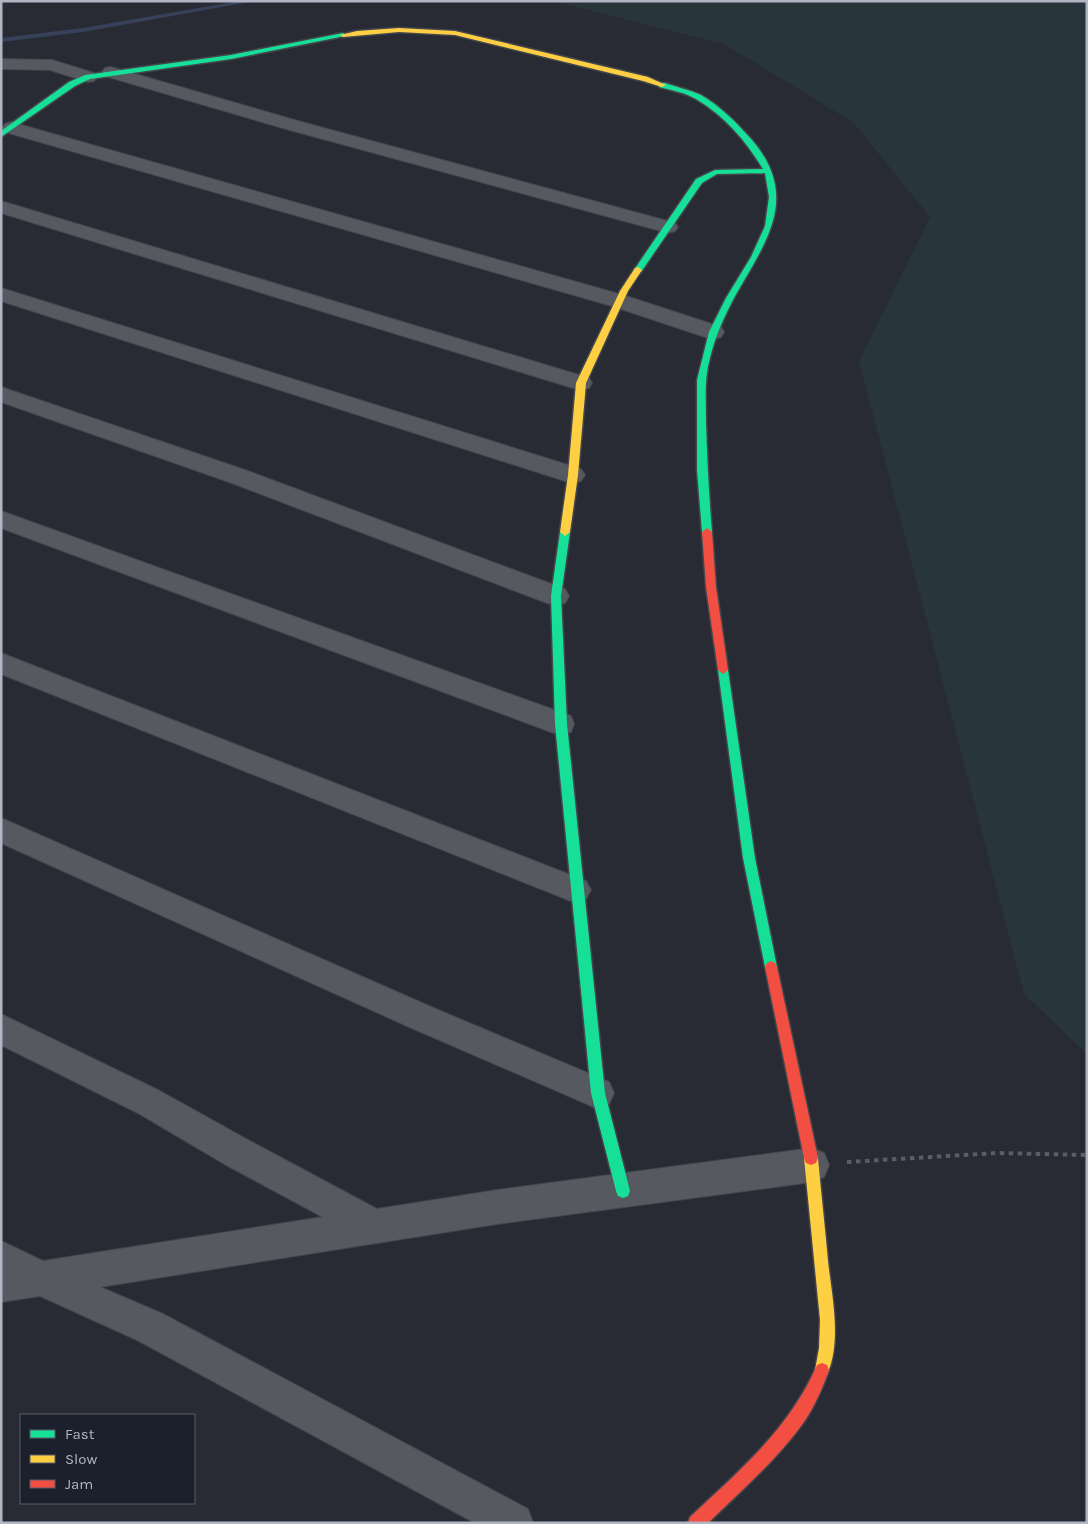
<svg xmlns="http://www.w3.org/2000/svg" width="1088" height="1524" viewBox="0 0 1088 1524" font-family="Karla,sans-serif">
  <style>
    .green { fill: #28353a }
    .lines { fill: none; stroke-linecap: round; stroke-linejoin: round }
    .stream { fill: #38415a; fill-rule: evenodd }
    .street-casing { stroke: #44464c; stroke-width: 2 }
    .fast-casing { stroke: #44464c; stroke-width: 3 }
    .slow-casing { stroke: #44464c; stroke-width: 3 }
    .jam-casing { stroke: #44464c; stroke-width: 3 }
    .path { stroke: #5b5d64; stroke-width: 4; stroke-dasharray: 4.5 4.5; stroke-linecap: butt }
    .street { fill: #575961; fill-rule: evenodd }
    .fast { fill: #16e098; fill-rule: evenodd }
    .slow { fill: #ffcf43; fill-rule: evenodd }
    .jam { fill: #f24e42; fill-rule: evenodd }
  </style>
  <rect width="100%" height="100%" fill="#282b33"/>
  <polygon class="green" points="553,1 1087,1 1087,1054 1024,994 859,361 930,217 854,123 724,44"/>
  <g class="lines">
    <polygon class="stream" points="239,1 255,1 83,32 1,42 1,38 83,28"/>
    <g class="street-casing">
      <g id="street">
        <polygon points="1,59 52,60 94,73 97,77 94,81 88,82 50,70 1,69"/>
        <polygon points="111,67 298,121 675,223 678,227 675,231 668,233 661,231 286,129 105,76 102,72 105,68"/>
        <polygon points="11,122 626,296 721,327 724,332 721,337 713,339 705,337 612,306 5,132 2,128 5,124"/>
        <polygon points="1,201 589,378 592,383 589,388 581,390 573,388 1,213"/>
        <polygon points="1,288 581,469 585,475 581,481 573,483 565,481 1,301"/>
        <polygon points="1,387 245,470 565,589 569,596 565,603 556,605 547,603 229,482 1,402"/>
        <polygon points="1,511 571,716 574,724 571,732 561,735 551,732 1,528"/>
        <polygon points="1,653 586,881 591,890 586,899 576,903 566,899 1,674"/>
        <polygon points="1,818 429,1006 609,1082 614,1093 609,1104 598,1109 587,1104 407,1026 1,843"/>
        <polygon points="1,1014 160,1091 250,1141 377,1209 497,1190 812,1148 824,1153 829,1165 824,1177 812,1182 497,1224 100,1287 163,1314 528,1509 533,1523 475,1523 137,1340 40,1296 1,1302 1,1241 43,1261 323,1217 226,1165 138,1113 1,1045"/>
      </g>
    </g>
    <g class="fast-casing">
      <g id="fast">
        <polygon points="343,33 346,35 345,36 231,59 90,79 75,86 1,137 1,131 69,82 85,75 231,55"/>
        <path d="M 659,83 L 665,83 C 676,87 690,90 701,95 C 719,105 738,124 752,140 C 802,199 764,244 734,298 C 724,317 715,337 710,358 C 704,379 706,400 706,422 C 707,459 709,495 712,532 L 707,536 L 702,532 L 697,470 L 697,380 L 709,332 L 726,298 L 751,257 L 765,226 L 769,197 L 765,173 L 717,174 L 702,183 L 641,272 L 635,272 L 634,270 L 696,179 L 715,170 L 763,169 C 746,141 725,116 696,99 C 686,93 671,90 659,87 Z"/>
        <polygon points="565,528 570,532 561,596 567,724 605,1093 630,1191 628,1196 623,1198 618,1196 616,1191 591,1093 555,724 551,596 560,532"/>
        <polygon points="723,666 728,670 755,858 777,967 775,971 771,973 767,971 765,967 743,858 718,670"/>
      </g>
    </g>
    <g class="slow-casing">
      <g id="slow">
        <polygon points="399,28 455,31 648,77 666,85 662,87 643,81 455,35 399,32 343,37 340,35 357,31"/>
        <polygon points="638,267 642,270 628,291 586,383 578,475 570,532 565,536 560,532 568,475 576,383 620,291 635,268"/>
        <path d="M 811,1151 L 816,1153 L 818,1158 C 821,1192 825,1227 828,1261 C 832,1297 842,1341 827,1375 L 822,1377 L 817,1375 L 815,1370 L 819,1348 L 820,1320 L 804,1158 L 806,1153 Z"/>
      </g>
    </g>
    <g class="jam-casing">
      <g id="jam">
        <polygon points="707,528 712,532 716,587 728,670 723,674 718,670 706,587 702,532"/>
        <polygon points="771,961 775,963 777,967 818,1158 816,1163 811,1165 806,1163 804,1158 765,967 767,963"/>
        <path d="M 822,1363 L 827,1365 L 829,1370 C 823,1387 816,1403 806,1419 C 779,1458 742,1490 708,1523 L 688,1523 L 690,1517 C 739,1471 790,1428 817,1365 Z"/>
      </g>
    </g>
    <polyline class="path" points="847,1162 997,1153 1087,1155"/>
    <use href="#street" class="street"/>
    <use href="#fast" class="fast"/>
    <use href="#slow" class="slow"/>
    <use href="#jam" class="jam"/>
  </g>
  <rect width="1088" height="1524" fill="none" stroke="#b2b5c3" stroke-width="5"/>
  <rect x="20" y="1414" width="175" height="90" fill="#1c202c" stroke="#585c68"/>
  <rect x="30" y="1430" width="25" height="8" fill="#16e098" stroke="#585c68"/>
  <text x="65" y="1439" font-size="15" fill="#b2b5c3">Fast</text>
  <rect x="30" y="1455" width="25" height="8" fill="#ffcf43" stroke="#585c68"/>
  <text x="65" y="1464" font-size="15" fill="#b2b5c3">Slow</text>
  <rect x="30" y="1480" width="25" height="8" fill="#f24e42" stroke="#585c68"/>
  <text x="65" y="1489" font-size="15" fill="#b2b5c3">Jam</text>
</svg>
